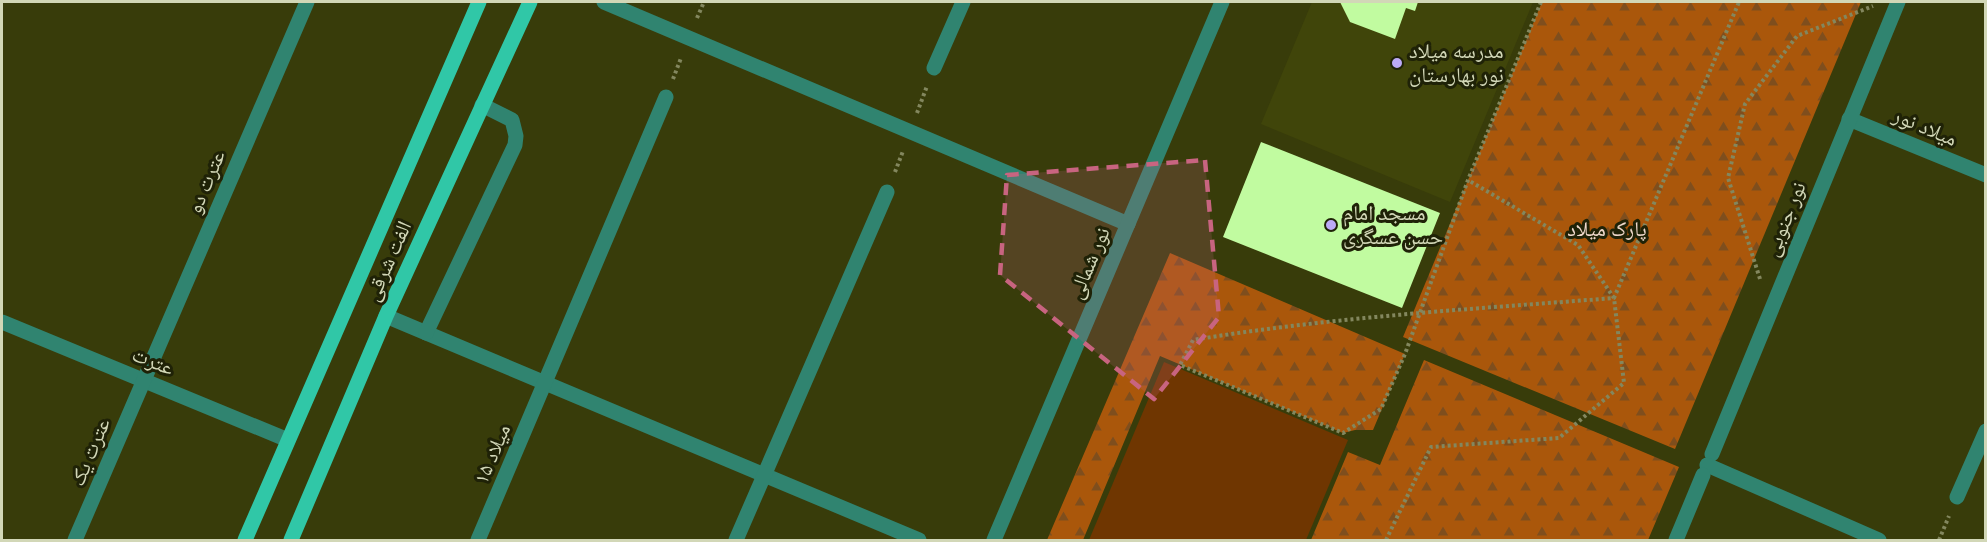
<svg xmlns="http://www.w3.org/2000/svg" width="1987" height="542" viewBox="0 0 1987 542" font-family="Karla,'Noto Naskh Arabic',sans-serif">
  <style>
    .built { fill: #40450a }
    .forest { fill: url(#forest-firs) }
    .park { fill: #6f3601 }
    .building { fill: #c1fba0 }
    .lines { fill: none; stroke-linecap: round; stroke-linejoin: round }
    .path { stroke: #83875e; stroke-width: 4; stroke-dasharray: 3 3; stroke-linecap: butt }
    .minor { stroke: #308470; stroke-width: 15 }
    .major { stroke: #30c7a7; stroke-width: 15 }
    .marked { fill: #c86480; fill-opacity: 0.2; stroke: #c86480; stroke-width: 4.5; stroke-dasharray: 12 8; stroke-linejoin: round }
    .poi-dot { fill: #bcaaf6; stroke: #1f2207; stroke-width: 2 }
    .labels { text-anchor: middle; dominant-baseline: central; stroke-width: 6; stroke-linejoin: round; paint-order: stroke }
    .poi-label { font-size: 21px; fill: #d2d7b7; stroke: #1f2207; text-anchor: start }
    .street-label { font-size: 21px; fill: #d2d7b7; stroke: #1f2207 }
    .park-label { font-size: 21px; fill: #efd8ca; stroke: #1f2207 }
  </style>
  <defs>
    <pattern id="forest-firs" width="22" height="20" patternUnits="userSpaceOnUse" patternTransform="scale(1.5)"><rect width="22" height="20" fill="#aa570b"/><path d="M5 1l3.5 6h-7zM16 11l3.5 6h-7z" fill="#7f4e1d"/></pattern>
  </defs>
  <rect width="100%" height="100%" fill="#383c0a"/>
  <polygon class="built" points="1312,2 1533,2 1450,202 1261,124"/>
  <g class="forest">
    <polygon points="1542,2 1861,2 1675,449 1403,337"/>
    <polygon points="1170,253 1405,354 1373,430 1355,430 1343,433 1160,356 1083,540 1047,540"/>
    <polygon points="1424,360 1679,467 1648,540 1311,540 1348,452 1380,465"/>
  </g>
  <polygon class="park" points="1164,362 1348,440 1306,540 1089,540"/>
  <g class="building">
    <polygon points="1340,2 1418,2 1415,11 1406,8 1395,39 1350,22"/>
    <polygon points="1261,142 1440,213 1402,308 1223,237"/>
  </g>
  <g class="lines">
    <g class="path">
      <path d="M 1541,2 L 1468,180 L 1405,354 L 1381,409 L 1343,433 L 1180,365 L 1193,340 C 1331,317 1474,309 1614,298 L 1739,2"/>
      <polyline points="697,18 704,2"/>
      <polyline points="673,79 681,58"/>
      <polyline points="917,113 927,86"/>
      <polyline points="895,172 903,151"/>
      <polyline points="1760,279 1728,178 1745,104 1797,36 1873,6"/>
      <polyline points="1386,540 1431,447 1559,438 1624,383 1614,298 1578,245 1468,180"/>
      <polyline points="1939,540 1949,516"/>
    </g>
    <g class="minor">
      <polyline points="604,2 1128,224"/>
      <polyline points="934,68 963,2"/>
      <polyline points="1849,119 1986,175"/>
      <polyline points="386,316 919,540"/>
      <polyline points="2,322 288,440"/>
      <polyline points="426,333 515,145 516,136 512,120 482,105"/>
      <polyline points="1712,454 1898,2"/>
      <polyline points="1707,465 1879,540"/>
      <polyline points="1957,497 1986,431"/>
      <polyline points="75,540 307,2"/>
      <polyline points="478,540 666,97"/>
      <polyline points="736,540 887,192"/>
      <polyline points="994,540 1222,2"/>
      <polyline points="1676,540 1703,475"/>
    </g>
    <g class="major">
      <polyline points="245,540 479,2"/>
      <polyline points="291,540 386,316 530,2"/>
    </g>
  </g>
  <path class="marked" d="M 1205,160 L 1219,317 L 1154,399 L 1000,275 L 1007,175 Z"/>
  <g class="poi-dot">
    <circle cx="1397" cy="63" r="6"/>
    <circle cx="1331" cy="225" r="6"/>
  </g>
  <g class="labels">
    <g class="poi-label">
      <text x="1409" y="51">مدرسه میلاد<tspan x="1409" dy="24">نور بهارستان</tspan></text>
      <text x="1343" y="213">مسجد امام<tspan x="1343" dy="24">حسن عسگری</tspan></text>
    </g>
    <g class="street-label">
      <text transform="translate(1925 127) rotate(23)">میلاد نور</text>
      <text transform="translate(206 182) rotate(-67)">عترت دو</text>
      <text transform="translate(1785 219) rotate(-68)">نور جنوبی</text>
      <text transform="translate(388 261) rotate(-66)">الفت شرقی</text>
      <text transform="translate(1089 263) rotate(-67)">نور شمالی</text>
      <text transform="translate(153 361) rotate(22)">عترت</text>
      <text transform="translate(90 452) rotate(-67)">عترت یک</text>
      <text transform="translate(492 454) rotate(-67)">میلاد ۱۵</text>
    </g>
    <g class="park-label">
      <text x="1607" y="229">پارک میلاد</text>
    </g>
  </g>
  <rect width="1987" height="542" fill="none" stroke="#d2d7b7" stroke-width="6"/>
</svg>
